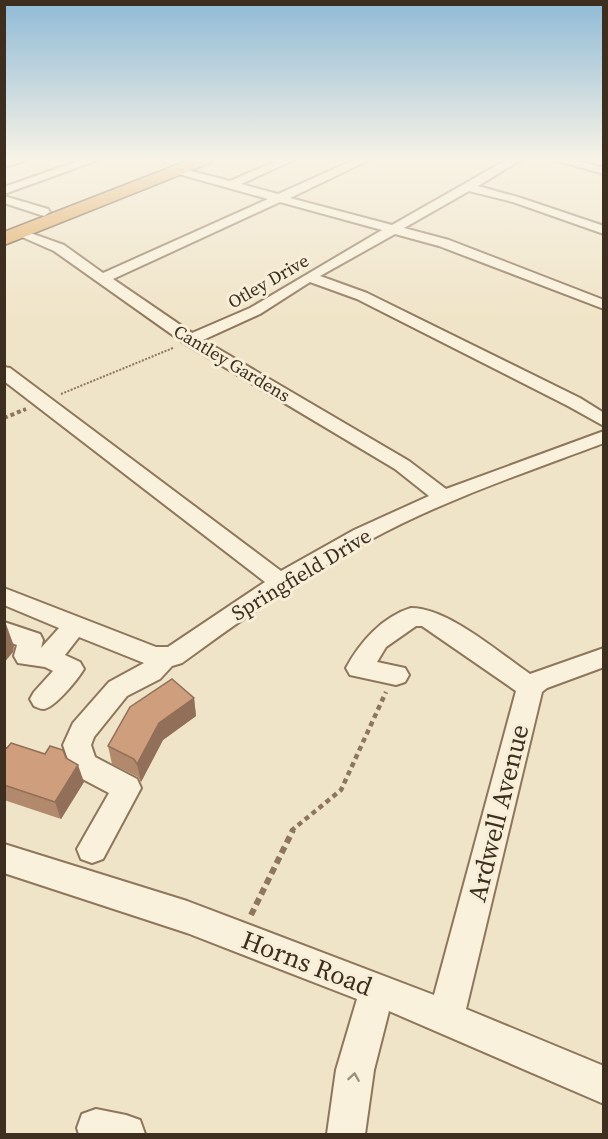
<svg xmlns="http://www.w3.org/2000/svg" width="608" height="1139" viewBox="0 0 608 1139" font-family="'Source Serif 4',serif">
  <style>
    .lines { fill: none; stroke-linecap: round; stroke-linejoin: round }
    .minor-casing { stroke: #8d765c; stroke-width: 4 }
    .highway-casing { stroke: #5b4430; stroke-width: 3 }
    .path-far3 { stroke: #8d765c; stroke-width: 2; stroke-dasharray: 2 1.5; stroke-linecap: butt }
    .path-far2 { stroke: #8d765c; stroke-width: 4; stroke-dasharray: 4 3; stroke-linecap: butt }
    .path-far1 { stroke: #8d765c; stroke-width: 4.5; stroke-dasharray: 5 4; stroke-linecap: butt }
    .path { stroke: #8d765c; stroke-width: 6; stroke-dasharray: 7 4.5; stroke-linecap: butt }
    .minor { fill: #faf1dc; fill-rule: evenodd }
    .highway { fill: #e0a458; fill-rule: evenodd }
    .wall { fill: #b2896c }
    .shaded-wall { fill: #916f58 }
    .building { fill: #cf9f7d; stroke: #916f58; stroke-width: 1.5 }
    .oneway { stroke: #9c907e }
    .labels { text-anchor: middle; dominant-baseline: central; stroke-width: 6; stroke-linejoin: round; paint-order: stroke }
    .far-street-label { font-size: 18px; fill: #3d2e20; stroke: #f7eed8 }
    .street-label { font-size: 21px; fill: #3d2e20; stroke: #f7eed8 }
    .near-street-label { font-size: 26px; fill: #3d2e20; stroke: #f7eed8 }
  </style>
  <rect width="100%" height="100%" fill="#f0e4c8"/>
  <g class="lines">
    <g class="minor-casing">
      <g id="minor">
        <polygon points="25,159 24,161 4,167 4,160"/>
        <polygon points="84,159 101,159 4,194 4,187"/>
        <path d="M 281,159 L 296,159 L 241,184 L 278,194 L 356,159 L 371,159 L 290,198 L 392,225 L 508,159 L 522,159 L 478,186 L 521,198 L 604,226 L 604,234 L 513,202 L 469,191 L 404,228 L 449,240 L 604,300 L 604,309 L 439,246 L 395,234 L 320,276 L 367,293 L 580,398 L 604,413 L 604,426 L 568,406 L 357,299 L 310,282 L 260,314 L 203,340 L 409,461 L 446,489 L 604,431 L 604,443 C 524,473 443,500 368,541 C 303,576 242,619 182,663 L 172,666 L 160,679 L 127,696 L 94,737 L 91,745 L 95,757 L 137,779 L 141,788 L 103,859 L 92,863 L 81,859 L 77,849 L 109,793 L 73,774 L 63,745 L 73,723 L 109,682 L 144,663 L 79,637 L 65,655 L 80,662 L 84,669 C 78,679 54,709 43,709 C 40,709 37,707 34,706 L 30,699 L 34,692 L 53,671 L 45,667 L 18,663 L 14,656 L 17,645 L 4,640 L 4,622 L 40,634 L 43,640 L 41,648 L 59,628 L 4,605 L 4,588 L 156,647 L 168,647 L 265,582 L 4,381 L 4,367 L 10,368 L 281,571 L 354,530 L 429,496 L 395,469 L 184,343 L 54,251 L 13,233 L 19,229 L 64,245 L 103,273 L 268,199 L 175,173 L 175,169 L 179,168 L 230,181 ZM 280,202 L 382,230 L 250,308 L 192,333 L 113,279 Z"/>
        <polygon points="552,159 571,159 604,168 604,174"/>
        <polygon points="4,196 48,209 50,212 44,216 4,203"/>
        <path d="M 411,608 C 448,608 498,652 530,674 L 604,648 L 604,667 L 547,688 L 542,692 L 466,1009 L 604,1066 L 604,1104 L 389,1011 L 374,1070 L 365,1134 L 327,1134 L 336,1070 L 357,999 L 187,933 L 4,873 L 4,844 L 187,901 L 434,995 L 516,691 L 422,626 L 416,626 L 386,647 L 377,662 L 405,668 L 409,675 L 405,682 L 396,685 L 350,675 L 346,668 C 360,642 382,617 411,608 Z"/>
        <polygon points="96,1109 126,1115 140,1120 145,1134 79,1134 77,1128 82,1114"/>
      </g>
    </g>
    <g class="highway-casing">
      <polygon id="highway" points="192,159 214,159 212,162 4,245 4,232"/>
    </g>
    <g class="path-far3">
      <polyline points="61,394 173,348"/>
      <polyline points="23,410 26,409"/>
    </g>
    <polyline class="path-far2" points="4,418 26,409"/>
    <polyline class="path-far1" points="291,831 341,790 386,692"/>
    <polyline class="path" points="251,915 293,830"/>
    <use href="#minor" class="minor"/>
    <use href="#highway" class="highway"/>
  </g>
  <g class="wall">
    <polygon points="194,698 196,716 163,740 141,782 138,777 112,764 108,746"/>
    <polygon points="4,747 45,754 66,758 84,782 61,819 4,800"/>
  </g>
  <g class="shaded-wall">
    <polygon points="6,624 14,646 13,652 4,663 4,630"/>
    <polygon points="194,698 196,716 163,740 141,782 137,764 159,723"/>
    <polygon points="78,765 84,782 61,819 55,802"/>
  </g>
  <g class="building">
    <polygon points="172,679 194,698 159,723 137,764 134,759 108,746 130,707"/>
    <polygon points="11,743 45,754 50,746 63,750 66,758 78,765 55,802 4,785 4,747 7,748"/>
  </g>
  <defs><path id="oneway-chevron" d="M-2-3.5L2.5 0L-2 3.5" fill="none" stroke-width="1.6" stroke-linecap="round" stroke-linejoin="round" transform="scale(1.5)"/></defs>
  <use class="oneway" href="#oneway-chevron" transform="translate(354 1077) rotate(-81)"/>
  <linearGradient id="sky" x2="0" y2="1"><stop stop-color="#8fbad6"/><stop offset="0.5" stop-color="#f8f3e6"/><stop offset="1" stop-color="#f8f3e6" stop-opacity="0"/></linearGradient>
  <rect width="608" height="319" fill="url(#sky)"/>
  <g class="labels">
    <g class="far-street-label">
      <text transform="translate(268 281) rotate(-30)">Otley Drive</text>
      <text transform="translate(232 363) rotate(31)">Cantley Gardens</text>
    </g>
    <g class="street-label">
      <text transform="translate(301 574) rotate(-31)">Springfield Drive</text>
    </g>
    <g class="near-street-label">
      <text transform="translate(498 813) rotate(-76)">Ardwell Avenue</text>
      <text transform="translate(307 963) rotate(21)">Horns Road</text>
    </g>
  </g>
  <rect width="608" height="1139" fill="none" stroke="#3d2e20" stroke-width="12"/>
</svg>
